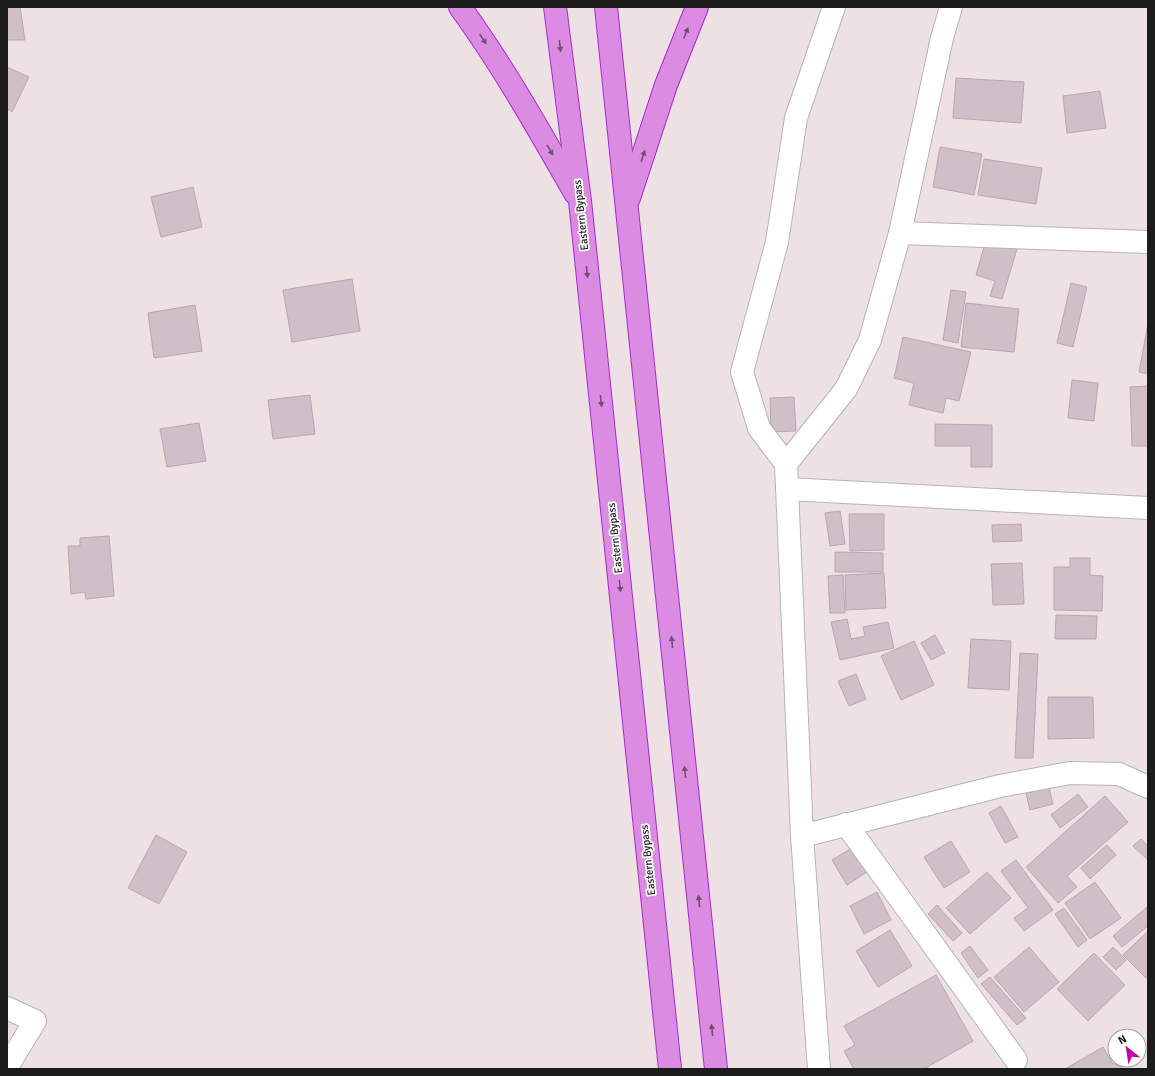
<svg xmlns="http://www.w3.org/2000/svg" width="1155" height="1076" viewBox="0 0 1155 1076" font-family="Signika,sans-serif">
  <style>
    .building { fill: #cfbfc7; stroke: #bea5b0 }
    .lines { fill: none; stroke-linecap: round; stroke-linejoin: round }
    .street-casing { stroke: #b5b5b5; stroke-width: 24 }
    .highway-casing { stroke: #a72ad0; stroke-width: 24 }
    .street { stroke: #fff; stroke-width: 22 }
    .highway { stroke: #db8be2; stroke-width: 22 }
    .oneway { fill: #724e75 }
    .labels { text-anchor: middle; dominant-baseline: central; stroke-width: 3.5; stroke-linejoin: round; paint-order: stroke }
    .street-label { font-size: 11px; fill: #1c1c1c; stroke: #fff }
  </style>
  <rect width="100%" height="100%" fill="#ede1e4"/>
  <g class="building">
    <polygon points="7,7 20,7 25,40 7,40"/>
    <polygon points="7,67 29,77 12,112 7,109"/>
    <polygon points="956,78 1024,82 1021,123 953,118"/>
    <polygon points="1100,91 1106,128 1067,133 1063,96"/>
    <polygon points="940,147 982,154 974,195 933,187"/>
    <polygon points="984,159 1042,168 1036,204 978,195"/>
    <polygon points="193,187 202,227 161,237 151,197"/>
    <polygon points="986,240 1017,249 1002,299 990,296 995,281 976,275"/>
    <polygon points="352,279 360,331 292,342 283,290"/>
    <polygon points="1071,283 1087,287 1073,347 1057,343"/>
    <polygon points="951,290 966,292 958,343 943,340"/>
    <polygon points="966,303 1019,309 1014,352 961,347"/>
    <polygon points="195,305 202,351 154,358 148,313"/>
    <polygon points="1148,323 1148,374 1139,372"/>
    <polygon points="903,337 971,352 959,401 946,398 943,413 909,405 914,383 894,378"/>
    <polygon points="1072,380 1098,383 1094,421 1068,418"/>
    <polygon points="1148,386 1148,446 1132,446 1130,387"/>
    <polygon points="310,395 315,434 273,439 268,400"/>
    <polygon points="794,397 796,431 771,432 770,398"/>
    <polygon points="199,423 206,461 167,467 160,429"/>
    <polygon points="935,424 992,425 992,467 971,467 971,446 935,446"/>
    <polygon points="840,511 845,544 830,546 825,513"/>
    <polygon points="849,514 884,514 884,550 850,551"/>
    <polygon points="1021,524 1022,541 993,542 992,525"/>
    <polygon points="109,536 114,596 86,599 85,592 71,594 68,546 80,546 80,538"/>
    <polygon points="835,552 883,553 883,572 835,572"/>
    <polygon points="1070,558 1090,558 1090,575 1103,576 1102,611 1054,610 1054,567 1070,567"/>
    <polygon points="1022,563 1024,604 993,605 991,564"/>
    <polygon points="884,573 886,608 846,610 845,575"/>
    <polygon points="843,575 845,613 830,613 828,576"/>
    <polygon points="1056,615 1097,616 1096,639 1055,639"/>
    <polygon points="847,619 851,639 865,636 863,627 888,622 894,648 840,660 831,622"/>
    <polygon points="935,635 945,653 931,660 921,643"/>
    <polygon points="971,639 1011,641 1009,690 968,688"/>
    <polygon points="914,641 934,685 901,700 881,656"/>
    <polygon points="1020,653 1038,654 1033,758 1015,758"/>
    <polygon points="856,674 866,699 849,706 838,681"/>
    <polygon points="1048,697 1093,697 1094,738 1048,739"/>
    <polygon points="1049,788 1053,804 1030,810 1026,793"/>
    <polygon points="1078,794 1088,807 1060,828 1051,815"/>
    <polygon points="1105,796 1128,822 1067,876 1077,887 1058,903 1026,867"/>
    <polygon points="1001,806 1018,837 1005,843 989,813"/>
    <polygon points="156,835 187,852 159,904 128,888"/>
    <polygon points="1141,839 1148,846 1148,860 1133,846"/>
    <polygon points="951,841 970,872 944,888 924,857"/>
    <polygon points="1107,845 1116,855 1090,879 1081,868"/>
    <polygon points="852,848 867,872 847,885 832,860"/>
    <polygon points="1016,860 1053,910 1024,931 1014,918 1028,908 1001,871"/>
    <polygon points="987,872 1011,898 970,934 946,908"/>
    <polygon points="1095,882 1121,918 1090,939 1065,903"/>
    <polygon points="877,892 891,920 864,934 850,906"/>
    <polygon points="937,905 962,933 953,941 928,914"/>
    <polygon points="1147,907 1148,926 1122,947 1113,936"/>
    <polygon points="1064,908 1087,940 1078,947 1055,914"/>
    <polygon points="890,930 912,966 878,987 856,951"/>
    <polygon points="1148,931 1148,976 1146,978 1123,955"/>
    <polygon points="970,946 988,970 978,978 961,953"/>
    <polygon points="1029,947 1059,982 1024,1012 994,977"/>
    <polygon points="1113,947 1126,960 1116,970 1103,957"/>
    <polygon points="1094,953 1125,985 1088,1021 1057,989"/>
    <polygon points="936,975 973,1041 924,1069 854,1069 844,1051 855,1045 844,1026"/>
    <polygon points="990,977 1026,1018 1017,1025 981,984"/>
    <polygon points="1103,1047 1113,1064 1118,1061 1123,1069 1065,1069"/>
  </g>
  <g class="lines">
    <g class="street-casing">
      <g id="street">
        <polyline points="900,233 1148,242"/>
        <polyline points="786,464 846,389 870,340 900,233 942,38 951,7"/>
        <polyline points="787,489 1148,508"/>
        <polyline points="846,824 1016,1060"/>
        <polyline points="802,836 1000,786 1070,773 1119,774 1148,787"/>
        <polyline points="7,1008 35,1021 7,1067"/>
        <polyline points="819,1069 802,836 786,464 759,428 742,372 777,242 796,118 834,7"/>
      </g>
    </g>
    <g class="highway-casing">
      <g id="highway">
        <path d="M 460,7 C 503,66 539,130 575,193"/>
        <polyline points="555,7 580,201 670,1069"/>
        <polyline points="606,7 716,1069"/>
        <polyline points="629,198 666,85 697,7"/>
      </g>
    </g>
    <use href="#street" class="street"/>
    <use href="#highway" class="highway"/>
  </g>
  <defs><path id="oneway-solid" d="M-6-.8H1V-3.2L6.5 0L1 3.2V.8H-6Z"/></defs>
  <g class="oneway">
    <use href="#oneway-solid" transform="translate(686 33) rotate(-68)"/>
    <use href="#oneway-solid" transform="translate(483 39) rotate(56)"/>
    <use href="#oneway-solid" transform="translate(560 46) rotate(83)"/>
    <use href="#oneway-solid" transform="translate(550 150) rotate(60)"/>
    <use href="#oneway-solid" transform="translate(643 156) rotate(-72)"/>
    <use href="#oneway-solid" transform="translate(587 272) rotate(84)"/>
    <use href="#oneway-solid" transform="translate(601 401) rotate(84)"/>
    <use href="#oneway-solid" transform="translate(620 586) rotate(84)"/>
    <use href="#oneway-solid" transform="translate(672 642) rotate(-96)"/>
    <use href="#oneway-solid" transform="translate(685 772) rotate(-96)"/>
    <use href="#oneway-solid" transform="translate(699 901) rotate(-96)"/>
    <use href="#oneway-solid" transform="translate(712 1030) rotate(-96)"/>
  </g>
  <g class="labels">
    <g class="street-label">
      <text transform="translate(581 215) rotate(-96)">Eastern Bypass</text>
      <text transform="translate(615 538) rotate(-96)">Eastern Bypass</text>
      <text transform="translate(648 860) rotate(-96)">Eastern Bypass</text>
    </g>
  </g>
  <rect width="1155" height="1076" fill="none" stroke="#1c1c1c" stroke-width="16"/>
  <g transform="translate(1127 1048) rotate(330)"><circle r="19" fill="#ffffff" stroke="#a4a4a4"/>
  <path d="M0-3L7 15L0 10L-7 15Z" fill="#c007ae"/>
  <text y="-6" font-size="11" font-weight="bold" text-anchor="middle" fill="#1c1c1c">N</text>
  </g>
</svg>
